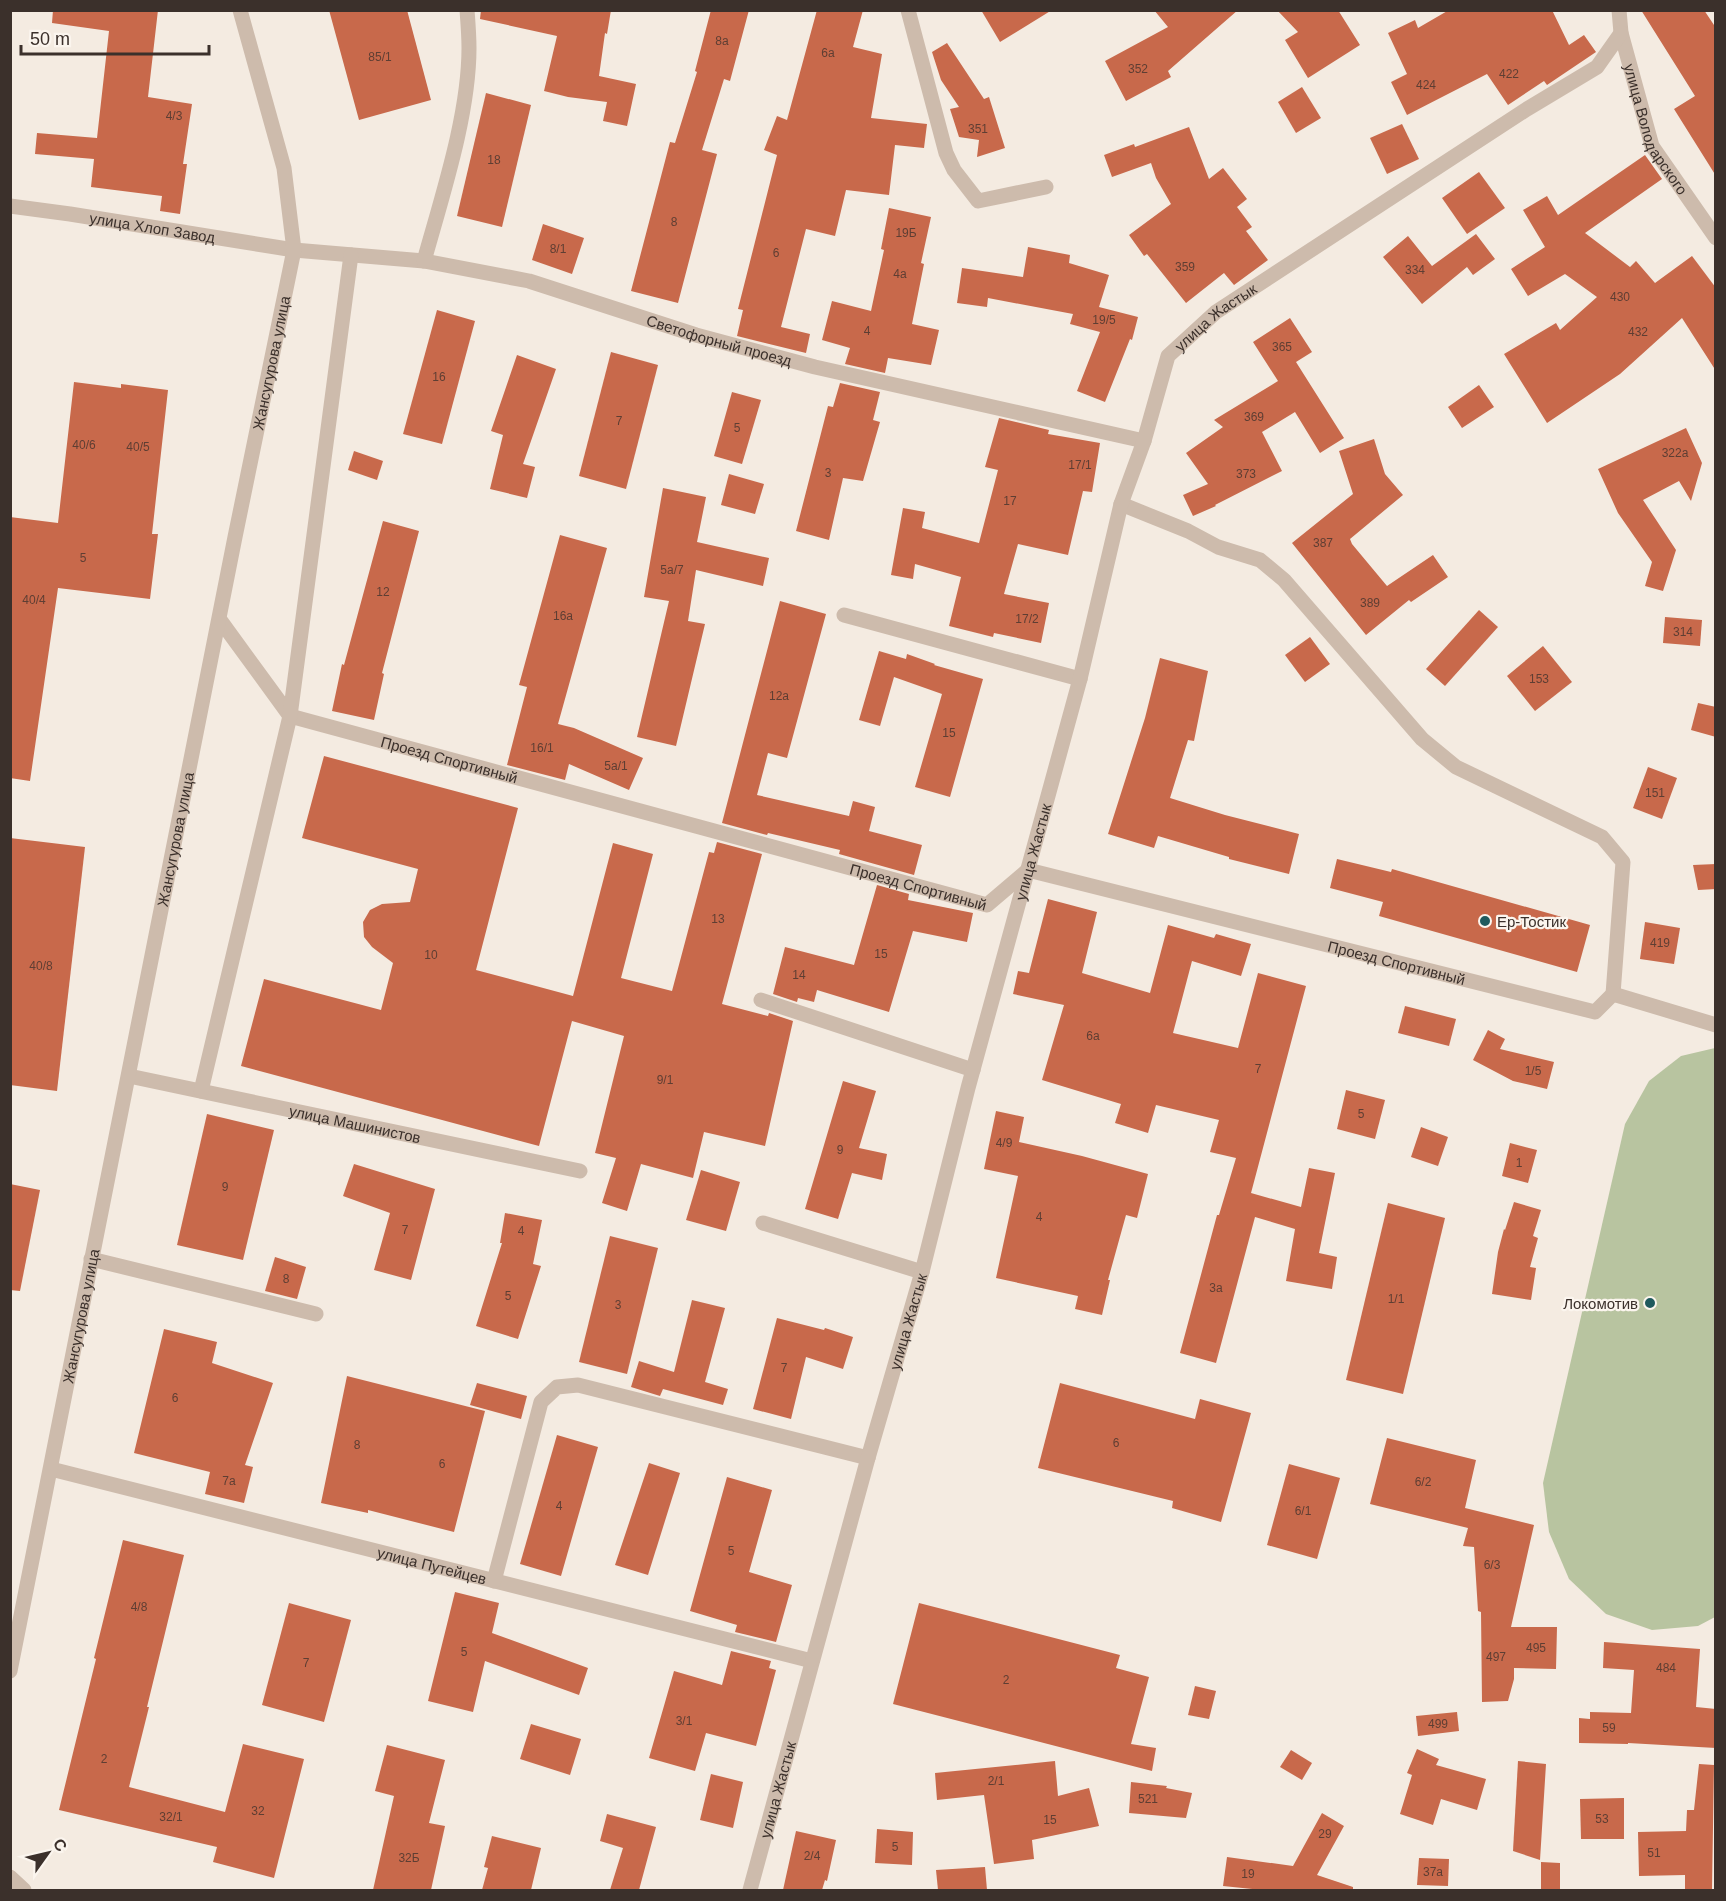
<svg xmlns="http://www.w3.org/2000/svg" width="1726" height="1901" viewBox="0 0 1726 1901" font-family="Arial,sans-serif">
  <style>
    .green { fill: #b8c4a0 }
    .building { fill: #c8694b }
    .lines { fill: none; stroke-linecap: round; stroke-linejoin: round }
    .minor { stroke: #cdbbac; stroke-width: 15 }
    .tertiary { stroke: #cdbbac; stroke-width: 15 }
    .poi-dot { fill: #1f5a5e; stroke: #fbf5ee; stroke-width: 2 }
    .labels { text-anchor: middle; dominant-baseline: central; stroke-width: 4.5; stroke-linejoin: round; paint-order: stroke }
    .number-label { font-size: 12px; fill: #5e3e33 }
    .street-label { font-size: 15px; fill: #3b302b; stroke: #fbf5ee }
    .poi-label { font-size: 15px; fill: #3b302b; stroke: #fbf5ee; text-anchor: start }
  </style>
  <rect width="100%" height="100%" fill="#f4ebe1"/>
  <polygon class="green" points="1715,1048 1715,1617 1698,1626 1652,1630 1606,1614 1569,1579 1549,1532 1543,1483 1625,1124 1649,1081 1681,1056"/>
  <g class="building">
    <polygon points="53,10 158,10 148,97 192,104 183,164 187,164 180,214 160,211 162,196 91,187 94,159 35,154 37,133 97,138 109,31 52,23"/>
    <polygon points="329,10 407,10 431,100 359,120"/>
    <polygon points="481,10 611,10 607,34 605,33 599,76 636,84 627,126 603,121 607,102 568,97 544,91 557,36 480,19"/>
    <polygon points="711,10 749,10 730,81 724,79 702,150 717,154 678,303 631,291 670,142 675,143 697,72 695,71"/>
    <polygon points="817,10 863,10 853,47 882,54 871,118 927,124 924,148 895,145 889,195 846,190 835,236 806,229 781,327 810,334 806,353 737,336 743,310 738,309 777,155 764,150 777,116 787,120"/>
    <polygon points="981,10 1052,10 1000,42"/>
    <polygon points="1154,10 1238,10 1168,71 1171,77 1126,101 1105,61 1168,27"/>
    <polygon points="1277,10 1338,10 1360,45 1308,78 1285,40 1298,32"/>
    <polygon points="1449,10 1552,10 1569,45 1584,35 1596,52 1547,85 1544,81 1508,105 1487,74 1407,115 1391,82 1407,74 1388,33 1415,20 1418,28"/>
    <polygon points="1641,10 1704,10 1716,28 1716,176 1674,109 1695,96"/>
    <polygon points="947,43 984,99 989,97 1005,148 977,157 979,140 959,137 950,109 959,107 941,80 932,52"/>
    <polygon points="1302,87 1321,118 1296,133 1278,102"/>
    <polygon points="486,93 531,105 502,227 457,216"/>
    <polygon points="1402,124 1419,159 1387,174 1370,138"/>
    <polygon points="1189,127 1209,179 1223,168 1247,199 1237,207 1252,227 1246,231 1268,260 1234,285 1224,273 1186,303 1147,254 1144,256 1129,235 1171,204 1156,178 1151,163 1112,177 1104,155 1134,144 1135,147"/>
    <polygon points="1645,155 1662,179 1585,233 1630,267 1636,261 1655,283 1692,256 1716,288 1716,371 1682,318 1620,374 1547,423 1504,354 1556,323 1560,330 1597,297 1565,274 1528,296 1511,269 1545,247 1523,210 1547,196 1558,215"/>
    <polygon points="1479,172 1505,208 1467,234 1442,198"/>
    <polygon points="889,208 931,217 921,263 924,264 912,324 939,330 931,365 888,358 885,373 845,364 850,348 822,340 832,301 871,311 884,250 881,249"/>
    <polygon points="543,224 584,238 572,274 532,260"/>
    <polygon points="1476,234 1495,259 1473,275 1467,267 1422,304 1383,257 1408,236 1432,266"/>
    <polygon points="1028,247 1070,255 1069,263 1109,275 1099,307 1138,317 1132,340 1130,339 1105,402 1077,391 1100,332 1070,324 1073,314 988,298 987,307 957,303 962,268 1023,277"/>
    <polygon points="437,310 475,321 442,444 403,434"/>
    <polygon points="1290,318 1312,352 1296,362 1344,438 1320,453 1295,412 1262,432 1282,471 1215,505 1216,506 1193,516 1183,495 1208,484 1186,453 1223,427 1214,420 1278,381 1253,342"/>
    <polygon points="611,352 658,365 626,489 579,476"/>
    <polygon points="517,355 556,369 523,464 535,467 527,498 490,489 503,435 491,431"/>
    <polygon points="74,382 121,388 121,384 168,390 152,534 158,534 150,599 58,588 30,781 10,778 10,517 58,523"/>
    <polygon points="840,383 880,392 873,420 880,422 863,481 843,478 829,540 796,531 828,406 833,407"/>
    <polygon points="1479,385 1494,407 1462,428 1448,407"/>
    <polygon points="732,392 761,400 742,464 714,456"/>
    <polygon points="999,418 1049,430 1048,434 1100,443 1092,492 1083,491 1068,555 1018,544 1004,594 1049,603 1041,643 994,633 993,637 949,626 961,577 915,564 913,579 891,575 903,508 925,512 922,528 979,543 998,470 985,467"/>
    <polygon points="1686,428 1702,463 1691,501 1679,481 1643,500 1676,550 1663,591 1645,586 1652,562 1618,513 1598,469"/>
    <polygon points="1374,439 1385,474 1403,495 1350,539 1352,544 1387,586 1433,555 1448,577 1411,602 1409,600 1366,635 1292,543 1353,494 1339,451"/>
    <polygon points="354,451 383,461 377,480 348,470"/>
    <polygon points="729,474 764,484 755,514 721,505"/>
    <polygon points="663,488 706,497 697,542 769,558 763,586 696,570 688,621 705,624 676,746 637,737 669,601 644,597"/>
    <polygon points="383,521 419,531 382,673 384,674 374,720 332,711 342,664 344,665"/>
    <polygon points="560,535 607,548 558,724 574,728 643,758 629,790 569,764 565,780 507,765 527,687 519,685"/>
    <polygon points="780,601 826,614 787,758 768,753 757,795 849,816 853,801 875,807 869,831 922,845 914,875 839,854 840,850 768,833 767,835 722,823"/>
    <polygon points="1479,610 1498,627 1445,686 1426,669"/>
    <polygon points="1665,617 1702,620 1700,646 1663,643"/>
    <polygon points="1310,637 1330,664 1305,682 1285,655"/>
    <polygon points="1543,646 1572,682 1535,711 1507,676"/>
    <polygon points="879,651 906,659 907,654 935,664 934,665 983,679 950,797 915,787 942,694 894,677 880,726 859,720"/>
    <polygon points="1160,658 1208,671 1194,741 1188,740 1170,798 1225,815 1299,834 1289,874 1229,859 1229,857 1158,836 1154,848 1108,834 1145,718"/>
    <polygon points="1698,703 1716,707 1716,737 1691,730"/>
    <polygon points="324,756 518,808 476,970 573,996 613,843 653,854 621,978 672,991 709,852 714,853 717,842 762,854 722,1004 768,1016 769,1013 793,1021 765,1146 704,1132 693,1178 641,1164 627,1211 602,1203 616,1158 595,1153 624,1036 572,1021 539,1146 241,1066 264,979 381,1010 393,963 372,947 364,937 363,922 370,910 382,904 410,902 418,869 302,838"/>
    <polygon points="1648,767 1677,778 1662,819 1633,808"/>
    <polygon points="10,838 85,847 57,1091 10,1085"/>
    <polygon points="1337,859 1391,872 1392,869 1590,925 1577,972 1379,916 1383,902 1330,888"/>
    <polygon points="1716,864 1716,889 1698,890 1693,865"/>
    <polygon points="877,885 909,894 908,900 973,913 967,942 913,931 889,1012 817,990 814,1002 798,998 797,1002 773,994 785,947 854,965"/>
    <polygon points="1048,899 1097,912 1082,973 1150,993 1168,925 1214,938 1216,934 1251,944 1241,976 1192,961 1173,1033 1238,1048 1258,973 1306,986 1251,1193 1301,1207 1309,1168 1335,1173 1319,1253 1337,1257 1332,1289 1286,1281 1295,1229 1255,1217 1216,1363 1180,1353 1217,1215 1219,1215 1236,1158 1210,1152 1219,1120 1156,1105 1148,1133 1115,1123 1121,1104 1042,1080 1064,1005 1013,994 1018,971 1029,973"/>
    <polygon points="1645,922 1680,928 1674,964 1640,959"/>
    <polygon points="1405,1006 1456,1019 1449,1046 1398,1033"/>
    <polygon points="1488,1030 1505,1039 1500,1049 1554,1062 1547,1089 1513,1081 1473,1060"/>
    <polygon points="843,1081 876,1091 859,1148 887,1154 882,1180 852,1173 838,1219 805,1209"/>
    <polygon points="1346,1090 1385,1100 1375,1139 1337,1129"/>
    <polygon points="996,1111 1024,1117 1019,1142 1082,1156 1148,1174 1137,1218 1126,1215 1108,1280 1110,1280 1102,1315 1075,1309 1078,1296 996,1278 1018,1176 984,1169"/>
    <polygon points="207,1114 274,1130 243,1260 177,1245"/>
    <polygon points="1421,1127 1448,1137 1438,1166 1411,1157"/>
    <polygon points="1510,1143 1537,1150 1528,1183 1502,1176"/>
    <polygon points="354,1164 435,1189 411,1280 374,1270 390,1213 343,1196"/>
    <polygon points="701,1170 740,1182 726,1231 686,1220"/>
    <polygon points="10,1184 40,1190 20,1291 10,1290"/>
    <polygon points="1514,1202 1541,1210 1533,1236 1538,1238 1530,1267 1536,1268 1531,1300 1492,1294 1498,1252 1504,1229 1505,1230"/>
    <polygon points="1388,1203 1445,1218 1403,1394 1346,1380"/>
    <polygon points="505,1213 542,1220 533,1264 541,1266 518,1339 476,1326 502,1243 500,1243"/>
    <polygon points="610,1236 658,1248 627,1374 579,1362"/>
    <polygon points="275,1257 306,1267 297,1299 265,1291"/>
    <polygon points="692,1300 725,1308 705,1382 728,1389 723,1405 663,1389 660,1396 631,1387 639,1361 674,1372"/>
    <polygon points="777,1318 824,1330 825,1328 853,1337 843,1369 806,1357 791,1419 753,1409"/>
    <polygon points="164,1329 217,1342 212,1363 273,1383 245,1465 253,1467 244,1503 205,1494 210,1472 134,1453"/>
    <polygon points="347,1376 485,1411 454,1532 368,1510 368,1513 321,1503"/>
    <polygon points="477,1383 527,1396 521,1419 470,1405"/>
    <polygon points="1060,1383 1195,1419 1200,1399 1251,1413 1221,1522 1172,1508 1173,1501 1038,1468"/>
    <polygon points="557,1435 598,1447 561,1576 520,1564"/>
    <polygon points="1387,1438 1476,1460 1465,1508 1534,1525 1511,1627 1557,1627 1556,1669 1514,1668 1514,1679 1508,1701 1482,1702 1481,1612 1478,1611 1474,1547 1463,1546 1468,1528 1370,1504"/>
    <polygon points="649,1463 680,1473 648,1575 615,1565"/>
    <polygon points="1289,1464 1340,1478 1317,1559 1267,1545"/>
    <polygon points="727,1477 772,1490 749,1572 792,1585 776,1642 735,1632 737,1625 690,1611"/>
    <polygon points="123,1540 184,1555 147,1707 149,1707 129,1787 225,1812 243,1744 304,1759 274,1878 213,1862 217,1847 59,1810 96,1659 94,1658"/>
    <polygon points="455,1592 499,1603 492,1633 588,1668 579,1695 485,1661 473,1712 428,1701"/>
    <polygon points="289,1603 351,1620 324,1722 262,1705"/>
    <polygon points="919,1603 1120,1655 1116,1668 1149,1677 1131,1744 1156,1748 1152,1771 893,1704"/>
    <polygon points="1604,1642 1700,1649 1696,1707 1716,1709 1716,1748 1628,1743 1628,1744 1579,1743 1579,1718 1590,1719 1590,1712 1631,1713 1634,1670 1603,1668"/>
    <polygon points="731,1651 771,1661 769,1668 776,1670 756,1746 706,1733 695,1771 649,1758 674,1671 722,1685"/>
    <polygon points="1195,1686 1216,1691 1209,1719 1188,1715"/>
    <polygon points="1457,1712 1459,1731 1418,1736 1416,1716"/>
    <polygon points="531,1724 581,1739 570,1775 520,1759"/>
    <polygon points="387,1745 445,1760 429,1823 445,1826 431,1890 373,1890 394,1796 375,1791"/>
    <polygon points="1417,1749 1439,1759 1436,1765 1486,1779 1477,1810 1441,1799 1433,1825 1400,1814 1412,1775 1407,1773"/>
    <polygon points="1291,1750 1312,1763 1302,1780 1280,1767"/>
    <polygon points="1055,1761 1058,1796 1089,1788 1099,1826 1032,1840 1034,1859 994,1864 984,1795 937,1800 935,1773"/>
    <polygon points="1518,1761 1546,1764 1540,1860 1513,1851"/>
    <polygon points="1699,1764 1714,1765 1712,1890 1685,1890 1685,1875 1639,1876 1638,1832 1686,1831 1687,1810 1694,1810"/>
    <polygon points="711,1774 743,1782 733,1828 700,1820"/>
    <polygon points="1131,1782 1167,1786 1166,1788 1192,1793 1186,1818 1129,1813"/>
    <polygon points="1624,1798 1624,1839 1581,1839 1580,1799"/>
    <polygon points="1322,1813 1344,1826 1317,1875 1353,1887 1353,1890 1262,1890 1223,1886 1227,1857 1293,1866"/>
    <polygon points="607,1814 656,1827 639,1890 610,1890 623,1848 600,1841"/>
    <polygon points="877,1829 913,1832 912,1865 875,1863"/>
    <polygon points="796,1831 836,1840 827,1881 825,1880 822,1890 783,1890"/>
    <polygon points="492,1836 541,1848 531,1890 482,1890 488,1868 484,1867"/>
    <polygon points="1419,1858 1449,1859 1448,1886 1417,1885"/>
    <polygon points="1541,1862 1560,1863 1560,1890 1541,1890"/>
    <polygon points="985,1867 987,1890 938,1890 936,1870"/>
  </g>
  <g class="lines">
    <g class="minor">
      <polyline points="908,10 946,153 954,170 978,201 1046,187"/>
      <path id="s1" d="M 1619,10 L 1621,33 L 1652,146 L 1716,238"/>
      <path id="s2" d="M 10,206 L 70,214 L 294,250 L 424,261 L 529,281 L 696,335 L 815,367 L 1144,441"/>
      <path d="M 424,261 C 442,196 469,115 469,48 C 469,35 468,23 467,10"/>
      <polyline points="1121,504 1188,531 1218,547 1260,560 1284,580 1422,739 1456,767 1602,837 1623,862 1613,994"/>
      <polyline points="844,615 1080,679"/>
      <path id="s3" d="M 220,620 L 290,716 L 987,905 L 1028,870 L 1595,1012 L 1613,994 L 1716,1025"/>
      <polyline points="761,1000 973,1070"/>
      <path id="s4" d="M 129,1076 L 580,1171"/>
      <polyline points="201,1091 290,716 351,255"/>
      <polyline points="763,1223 922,1272"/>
      <polyline points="91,1259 316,1314"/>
      <path id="s5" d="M 51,1469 L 812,1661"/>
      <polyline points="494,1581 541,1402 557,1387 578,1385 868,1458"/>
      <path id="s6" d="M 750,1890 L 868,1458 L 922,1272 L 968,1088 L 1080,679 L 1121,504 L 1144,441 L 1168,356 L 1216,312 L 1527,109 L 1597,67 L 1621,33"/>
    </g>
    <g class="tertiary">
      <path id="s7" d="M 10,1671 L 235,537 L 294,250 L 284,168 L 240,10"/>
      <polyline points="10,1877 24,1890"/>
    </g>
  </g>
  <g class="poi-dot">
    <circle cx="1485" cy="921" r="6"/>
    <circle cx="1650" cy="1303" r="6"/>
  </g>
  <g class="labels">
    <g class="number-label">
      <text x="722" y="41">8а</text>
      <text x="828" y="53">6а</text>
      <text x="380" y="57">85/1</text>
      <text x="1138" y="69">352</text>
      <text x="1509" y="74">422</text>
      <text x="1426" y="85">424</text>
      <text x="174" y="116">4/3</text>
      <text x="978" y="129">351</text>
      <text x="494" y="160">18</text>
      <text x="674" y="222">8</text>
      <text x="906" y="233">19Б</text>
      <text x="558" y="249">8/1</text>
      <text x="776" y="253">6</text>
      <text x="1185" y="267">359</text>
      <text x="1415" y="270">334</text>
      <text x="900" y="274">4а</text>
      <text x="1620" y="297">430</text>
      <text x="1104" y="320">19/5</text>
      <text x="867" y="331">4</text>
      <text x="1638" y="332">432</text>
      <text x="1282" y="347">365</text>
      <text x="439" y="377">16</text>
      <text x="1254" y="417">369</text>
      <text x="619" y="421">7</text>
      <text x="737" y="428">5</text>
      <text x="84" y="445">40/6</text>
      <text x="138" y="447">40/5</text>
      <text x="1675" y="453">322а</text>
      <text x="1080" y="465">17/1</text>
      <text x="828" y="473">3</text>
      <text x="1246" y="474">373</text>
      <text x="1010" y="501">17</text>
      <text x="1323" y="543">387</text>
      <text x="83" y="558">5</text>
      <text x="672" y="570">5а/7</text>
      <text x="383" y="592">12</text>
      <text x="34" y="600">40/4</text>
      <text x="1370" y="603">389</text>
      <text x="563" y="616">16а</text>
      <text x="1027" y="619">17/2</text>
      <text x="1683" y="632">314</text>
      <text x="1539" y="679">153</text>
      <text x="779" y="696">12а</text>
      <text x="949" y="733">15</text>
      <text x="542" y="748">16/1</text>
      <text x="616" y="766">5а/1</text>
      <text x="1655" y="793">151</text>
      <text x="718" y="919">13</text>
      <text x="1660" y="943">419</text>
      <text x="881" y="954">15</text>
      <text x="431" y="955">10</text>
      <text x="41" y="966">40/8</text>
      <text x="799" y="975">14</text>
      <text x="1093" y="1036">6а</text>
      <text x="1258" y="1069">7</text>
      <text x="1533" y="1071">1/5</text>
      <text x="665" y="1080">9/1</text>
      <text x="1361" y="1114">5</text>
      <text x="1004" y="1143">4/9</text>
      <text x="840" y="1150">9</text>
      <text x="1519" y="1163">1</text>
      <text x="225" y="1187">9</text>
      <text x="1039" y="1217">4</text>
      <text x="405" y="1230">7</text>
      <text x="521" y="1231">4</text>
      <text x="286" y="1279">8</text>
      <text x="1216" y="1288">3а</text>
      <text x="508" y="1296">5</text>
      <text x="1396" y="1299">1/1</text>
      <text x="618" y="1305">3</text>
      <text x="784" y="1368">7</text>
      <text x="175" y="1398">6</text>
      <text x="1116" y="1443">6</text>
      <text x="357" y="1445">8</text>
      <text x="442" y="1464">6</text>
      <text x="229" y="1481">7а</text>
      <text x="1423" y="1482">6/2</text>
      <text x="559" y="1506">4</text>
      <text x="1303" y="1511">6/1</text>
      <text x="731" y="1551">5</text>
      <text x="1492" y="1565">6/3</text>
      <text x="139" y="1607">4/8</text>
      <text x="1536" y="1648">495</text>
      <text x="464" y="1652">5</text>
      <text x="1496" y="1657">497</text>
      <text x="306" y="1663">7</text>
      <text x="1666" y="1668">484</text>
      <text x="1006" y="1680">2</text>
      <text x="684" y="1721">3/1</text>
      <text x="1438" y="1724">499</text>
      <text x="1609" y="1728">59</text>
      <text x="104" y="1759">2</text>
      <text x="996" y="1781">2/1</text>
      <text x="1148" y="1799">521</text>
      <text x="258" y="1811">32</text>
      <text x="171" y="1817">32/1</text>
      <text x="1602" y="1819">53</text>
      <text x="1050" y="1820">15</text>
      <text x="1325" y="1834">29</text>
      <text x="895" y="1847">5</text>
      <text x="1654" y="1853">51</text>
      <text x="812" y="1856">2/4</text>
      <text x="409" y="1858">32Б</text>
      <text x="1433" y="1872">37а</text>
      <text x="1248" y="1874">19</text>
    </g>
    <g class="street-label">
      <text stroke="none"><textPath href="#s1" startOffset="126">улица Володарского</textPath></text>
      <text stroke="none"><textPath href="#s2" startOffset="144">улица Хлоп Завод</textPath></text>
      <text stroke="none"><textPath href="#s6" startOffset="1652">улица Жастык</textPath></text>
      <text stroke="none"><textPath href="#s2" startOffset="724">Светофорный проезд</textPath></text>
      <text stroke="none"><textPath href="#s7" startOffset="1334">Жансугурова улица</textPath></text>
      <text stroke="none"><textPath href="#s3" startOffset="284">Проезд Спортивный</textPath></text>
      <text stroke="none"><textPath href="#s7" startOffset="848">Жансугурова улица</textPath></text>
      <text stroke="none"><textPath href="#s6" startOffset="1076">улица Жастык</textPath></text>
      <text stroke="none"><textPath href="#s3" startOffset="770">Проезд Спортивный</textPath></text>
      <text stroke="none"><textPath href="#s3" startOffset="1275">Проезд Спортивный</textPath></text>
      <text stroke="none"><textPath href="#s4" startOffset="231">улица Машинистов</textPath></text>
      <text stroke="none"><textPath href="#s7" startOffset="362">Жансугурова улица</textPath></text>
      <text stroke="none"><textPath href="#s6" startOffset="590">улица Жастык</textPath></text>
      <text stroke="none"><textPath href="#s5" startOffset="393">улица Путейцев</textPath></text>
      <text stroke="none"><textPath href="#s6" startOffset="104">улица Жастык</textPath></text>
    </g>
    <g class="poi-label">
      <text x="1497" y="921">Ер-Тостик</text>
      <text x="1638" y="1303" text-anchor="end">Локомотив</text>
    </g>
  </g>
  <rect width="1726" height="1901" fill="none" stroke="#3b302b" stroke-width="24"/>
  <g transform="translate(48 1853) rotate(56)" stroke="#fbf5ee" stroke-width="4.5" paint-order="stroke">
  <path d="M0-4.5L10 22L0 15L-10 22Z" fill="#3b302b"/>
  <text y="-9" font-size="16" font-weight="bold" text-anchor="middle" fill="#3b302b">С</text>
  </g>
  <path d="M21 45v9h188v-9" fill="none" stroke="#3b302b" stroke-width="3"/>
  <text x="30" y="45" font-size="18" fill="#3b302b" stroke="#fbf5ee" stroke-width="4.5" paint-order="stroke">50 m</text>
</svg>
